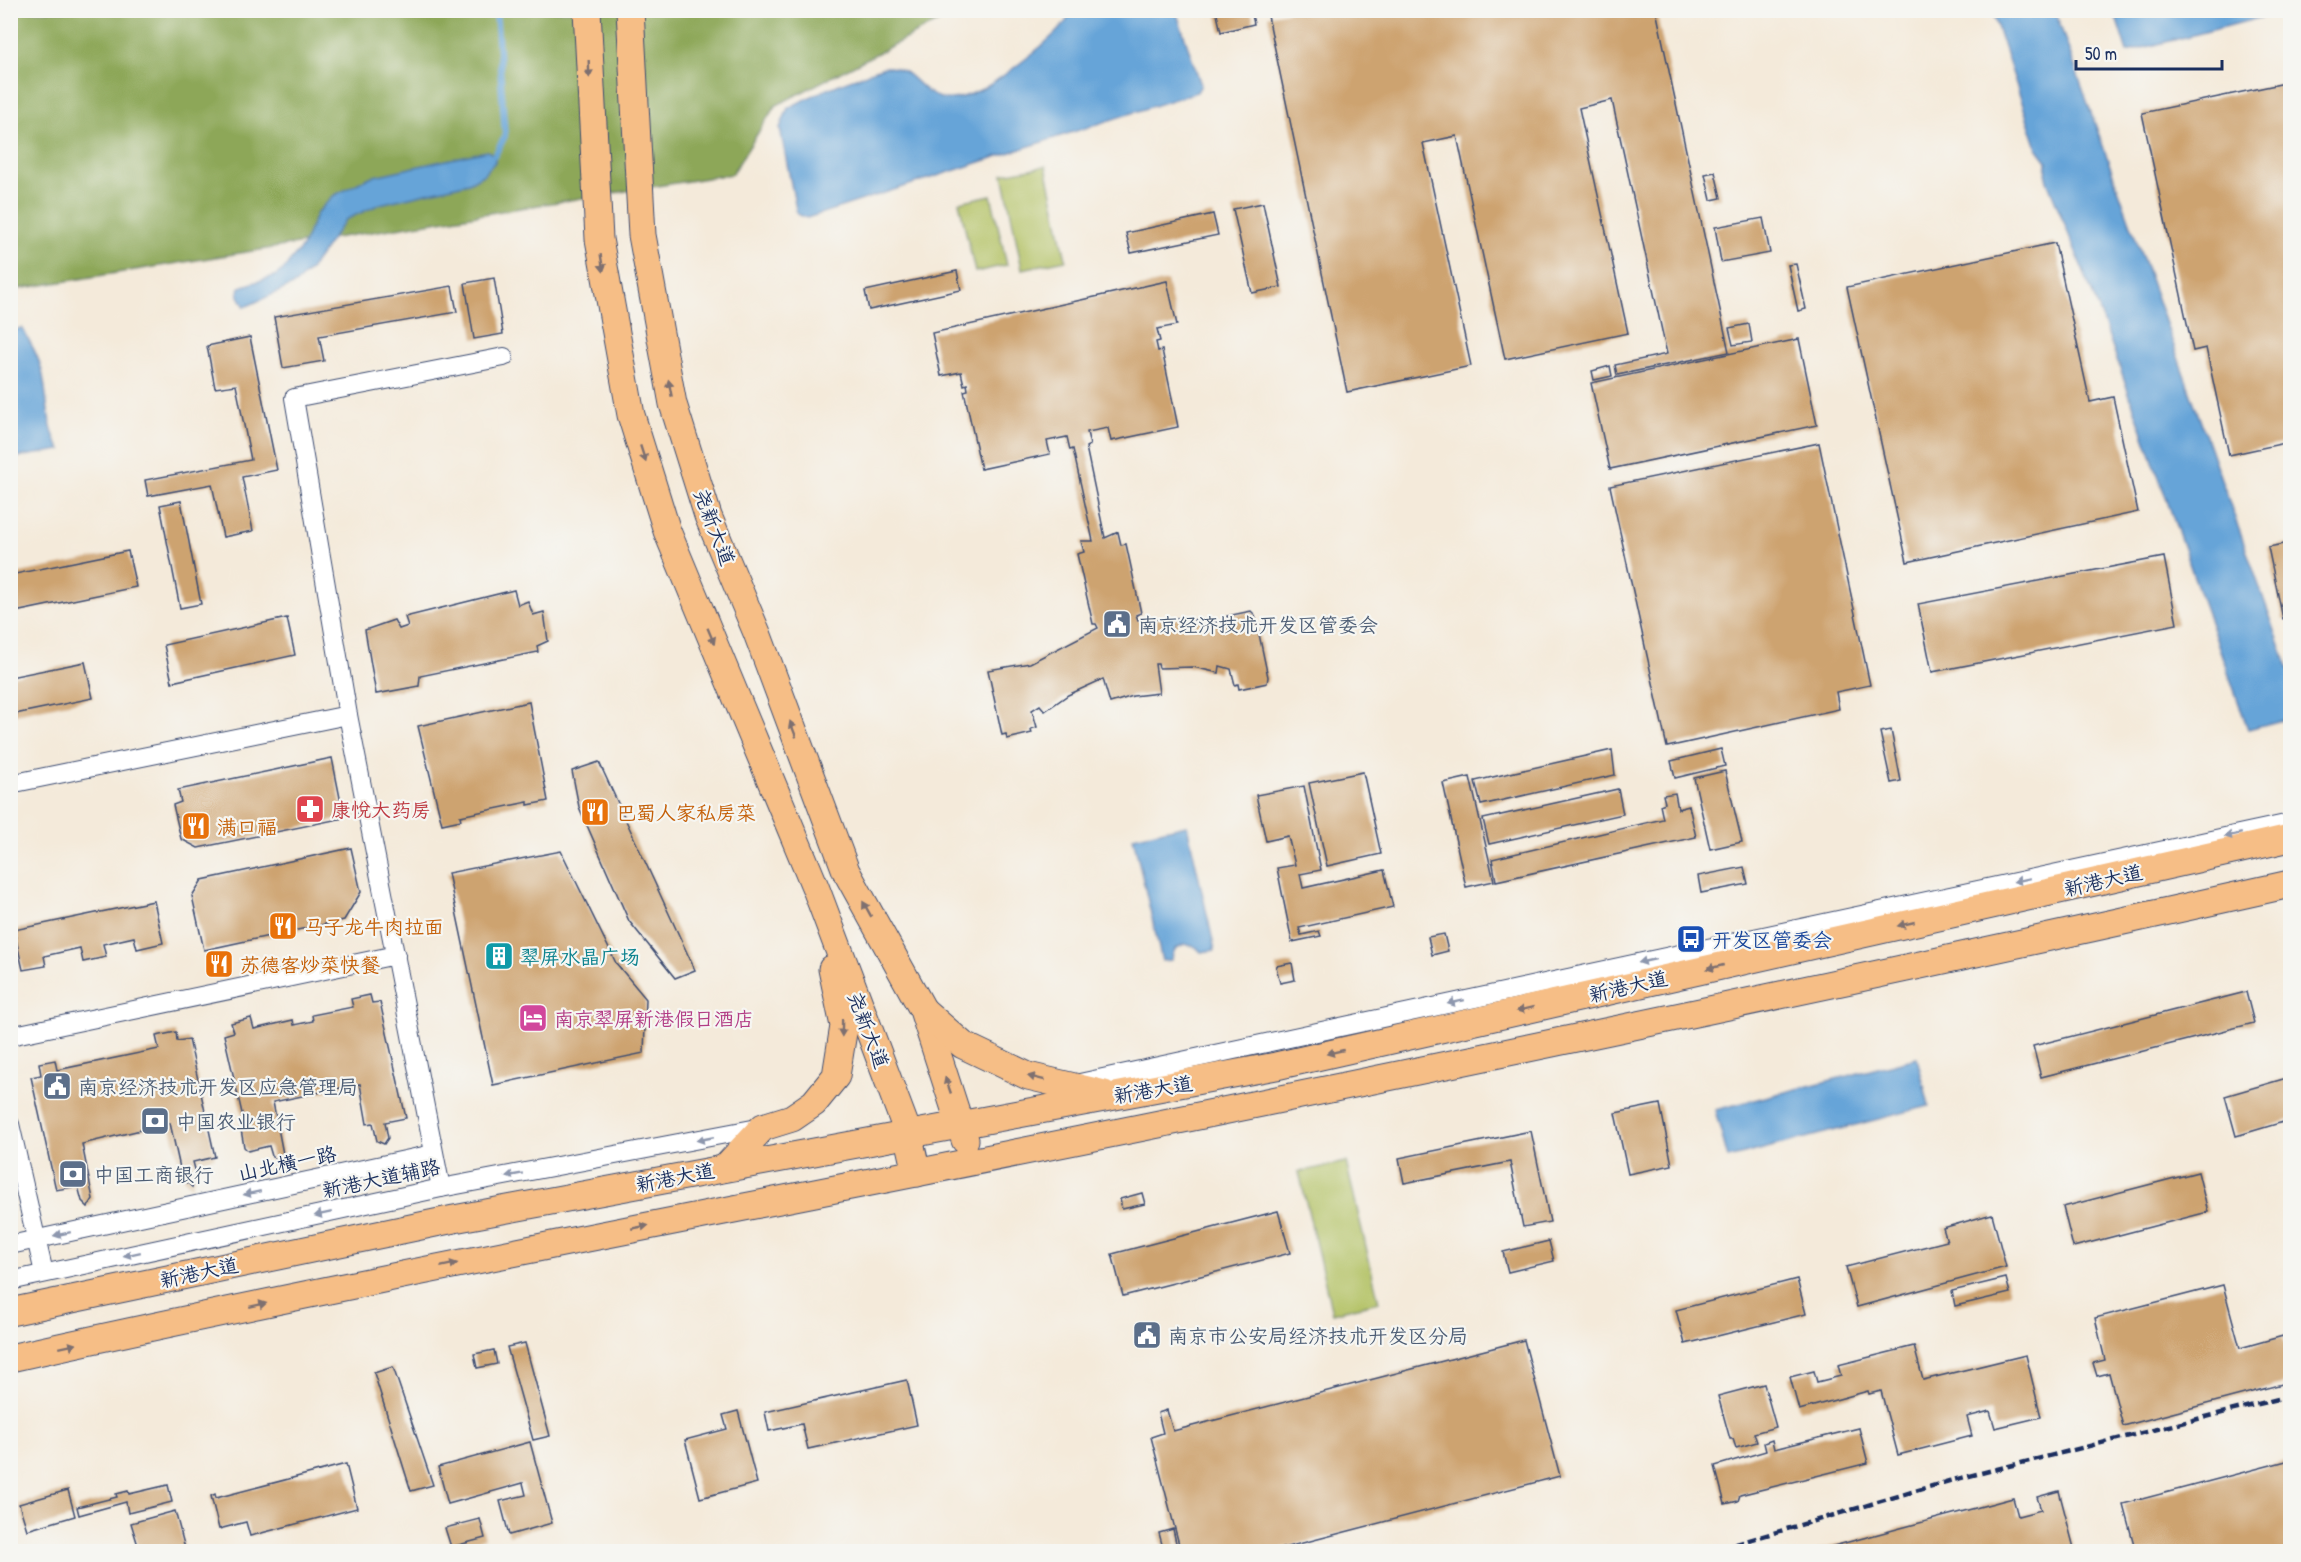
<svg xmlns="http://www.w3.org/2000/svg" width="2301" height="1562" viewBox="0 0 2301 1562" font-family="'Patrick Hand','LXGW WenKai TC',sans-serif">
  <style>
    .green { fill: #b2c163; stroke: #667860; stroke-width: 1.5 }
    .forest { fill: #8da759; stroke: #546b5c; stroke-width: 1.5 }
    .water { fill: #66a4d8; stroke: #406a9b; stroke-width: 1.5 }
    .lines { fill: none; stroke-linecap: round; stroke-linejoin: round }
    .stream { stroke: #66a4d8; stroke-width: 6 }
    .building { fill: #cda36f }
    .minor-casing { stroke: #3c4b71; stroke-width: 20 }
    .primary-casing { stroke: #3c4b71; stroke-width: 29 }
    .minor { stroke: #fff; stroke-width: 18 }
    .primary { stroke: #f6be86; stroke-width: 27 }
    .rail { stroke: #1b2f5e; stroke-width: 4.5; stroke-dasharray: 9 4.5; stroke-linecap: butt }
    .oneway { fill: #7e6f70 }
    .oneway2 { fill: #8d97ae }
    .labels { text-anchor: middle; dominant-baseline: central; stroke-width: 4.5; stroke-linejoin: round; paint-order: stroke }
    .street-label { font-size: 20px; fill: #1b2f5e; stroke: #f6f6f2 }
    .service-label { font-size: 20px; fill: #4e5e75; stroke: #f6f6f2; text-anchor: start }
    .health-label { font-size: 20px; fill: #be3a42; stroke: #f6f6f2; text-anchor: start }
    .food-label { font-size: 20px; fill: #c56008; stroke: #f6f6f2; text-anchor: start }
    .transit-label { font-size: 20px; fill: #164399; stroke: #f6f6f2; text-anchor: start }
    .culture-label { font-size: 20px; fill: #0d838f; stroke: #f6f6f2; text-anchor: start }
    .hotel-label { font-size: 20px; fill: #b23c85; stroke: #f6f6f2; text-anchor: start }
  </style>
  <rect width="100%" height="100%" fill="#f6f6f2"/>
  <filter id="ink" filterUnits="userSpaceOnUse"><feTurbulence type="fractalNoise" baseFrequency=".0167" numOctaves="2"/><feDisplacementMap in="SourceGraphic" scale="12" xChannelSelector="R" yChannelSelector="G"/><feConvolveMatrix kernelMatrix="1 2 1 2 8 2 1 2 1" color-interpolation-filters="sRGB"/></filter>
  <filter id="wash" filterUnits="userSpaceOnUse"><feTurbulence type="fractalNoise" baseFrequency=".008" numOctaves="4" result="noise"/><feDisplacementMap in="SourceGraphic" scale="24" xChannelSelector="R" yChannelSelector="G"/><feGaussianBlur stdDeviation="1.35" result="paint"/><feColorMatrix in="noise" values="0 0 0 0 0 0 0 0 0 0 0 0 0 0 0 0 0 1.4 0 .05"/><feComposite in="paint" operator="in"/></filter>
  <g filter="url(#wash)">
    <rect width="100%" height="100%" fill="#f4eada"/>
    <g class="green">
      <polygon points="1046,166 1066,260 1022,269 1003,174"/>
      <polygon points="991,195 1007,265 975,272 959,202"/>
      <polygon points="1346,1162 1379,1302 1332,1313 1299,1172"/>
    </g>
    <polygon class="forest" points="11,11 959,11 775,106 732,174 11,290"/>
    <g class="water">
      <polygon points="2290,10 2127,52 2114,11 2114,10"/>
      <path d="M 1071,11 L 1176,11 L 1201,85 L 1197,92 L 807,218 L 797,214 L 780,128 L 788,108 C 813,95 837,84 864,75 C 870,72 879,68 885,67 C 911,65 918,92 940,98 C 953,102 968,96 980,90 C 997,83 1070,28 1071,11 Z"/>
      <polygon points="1992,11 2055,11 2290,673 2290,718 2248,729 2103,320 2046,178 2047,161 2037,148"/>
      <polygon points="487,151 495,155 495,162 483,175 469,183 380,204 345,220 310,270 295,284 245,307 238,294 240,287 275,276 284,269 302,247 317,213 333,196 370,177"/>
      <path d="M 22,328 C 30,342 38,355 42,371 C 48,397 46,428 61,450 L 11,458 L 11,331 Z"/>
      <polygon points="1187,825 1215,950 1201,952 1196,947 1184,944 1175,949 1171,960 1162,961 1133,837"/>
      <polygon points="1917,1058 1929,1106 1728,1158 1715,1110"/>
    </g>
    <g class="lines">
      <polyline class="stream" points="495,155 505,136 496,10"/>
    </g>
    <g id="blocks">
      <g class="building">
        <polygon points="1216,10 1251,10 1254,24 1221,32"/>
        <polygon points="1295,10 1656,10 1729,352 1617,375 1615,365 1667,354 1612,100 1579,108 1628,333 1505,359 1457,136 1423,143 1471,366 1347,392 1268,16"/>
        <polygon points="2290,82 2290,442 2229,455 2206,348 2193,351 2142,113"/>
        <polygon points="1715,172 1721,198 1711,200 1705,174"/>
        <polygon points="1263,203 1281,287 1252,293 1233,209"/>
        <polygon points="1213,214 1218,235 1131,253 1126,233"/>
        <polygon points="1763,218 1770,253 1721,262 1715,227"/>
        <polygon points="2055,243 2090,402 2113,397 2138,512 1907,562 1847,287"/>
        <polygon points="1796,264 1806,309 1798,311 1788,265"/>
        <polygon points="957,271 961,290 869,310 865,291"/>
        <polygon points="494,278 503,334 474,339 465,283"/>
        <polygon points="1167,281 1177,325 1157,329 1160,341 1156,342 1158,351 1162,350 1178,427 1111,441 1108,428 1087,432 1090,445 1086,447 1105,538 1118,532 1121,545 1126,544 1141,613 1136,615 1138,620 1179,618 1216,622 1228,620 1227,616 1251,611 1255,615 1268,677 1267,683 1239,689 1238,684 1235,685 1231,669 1220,666 1219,673 1193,667 1159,668 1158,664 1155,664 1159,693 1133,696 1110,703 1103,679 1068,695 1045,711 1040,705 1032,710 1037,727 1031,729 1032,733 1007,739 1006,734 1002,735 988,670 1030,663 1098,628 1096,624 1093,624 1077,554 1084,552 1081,541 1093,541 1073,449 1070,450 1067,437 1047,441 1050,454 981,469 964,391 968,390 967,384 964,385 961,372 941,376 932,333"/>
        <polygon points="452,286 457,312 319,336 324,361 283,368 274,317"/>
        <polygon points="1749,324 1752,342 1733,345 1729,328"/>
        <polygon points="250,337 277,470 242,477 253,531 223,537 212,484 148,496 145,480 251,460 236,385 215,388 207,346"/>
        <polygon points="1799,339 1817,425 1610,469 1591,383"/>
        <polygon points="1610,366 1612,376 1594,380 1592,371"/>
        <polygon points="1819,443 1870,685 1836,692 1839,709 1667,747 1610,486"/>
        <polygon points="181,501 201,604 180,608 160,505"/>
        <polygon points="2290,543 2290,618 2283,619 2268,547"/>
        <polygon points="128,551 136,587 10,613 10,575"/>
        <polygon points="2164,557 2177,624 1932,672 1918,604"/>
        <polygon points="514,590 518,605 528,601 533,615 544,612 548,641 537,646 538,652 420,676 419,686 376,694 365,630 394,620 399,629 408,626 405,617"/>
        <polygon points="287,618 295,655 172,682 164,645"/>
        <polygon points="85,662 93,698 10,715 10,677"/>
        <polygon points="529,702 548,801 528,805 528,802 460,816 461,820 442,824 418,726"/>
        <polygon points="1891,730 1901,781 1891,783 1880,732"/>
        <polygon points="1721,749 1725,766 1675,778 1671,761"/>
        <polygon points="1612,750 1615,775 1481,805 1475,781"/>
        <polygon points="332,758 344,818 198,848 181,839 173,805 181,802 178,790"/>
        <polygon points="599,762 695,970 675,978 629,921 579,807 572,771"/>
        <polygon points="1725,771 1742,842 1710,849 1694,778"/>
        <polygon points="1363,772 1381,854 1327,866 1309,783"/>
        <polygon points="1470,777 1494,881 1466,887 1443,783"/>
        <polygon points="1304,786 1321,870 1300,874 1303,888 1384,870 1393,907 1299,928 1301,935 1319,931 1321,936 1292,942 1277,868 1295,865 1288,836 1266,841 1256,795"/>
        <polygon points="1618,789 1623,814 1489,844 1483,819"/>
        <polygon points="1675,793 1678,809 1689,806 1696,837 1496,881 1492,859 1663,819 1660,805 1665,803 1663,795"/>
        <polygon points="351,848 361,892 344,920 204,950 192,896 202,880"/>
        <polygon points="561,851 616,963 646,999 644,1053 493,1085 448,873"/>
        <polygon points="1744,867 1748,884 1701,893 1698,876"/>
        <polygon points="154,901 163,943 137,949 134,937 103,944 106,957 83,962 80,948 44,956 46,966 23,970 14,930"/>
        <polygon points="1444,934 1448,951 1432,955 1428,937"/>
        <polygon points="1292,963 1295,980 1280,983 1276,966"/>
        <polygon points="2246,992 2254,1023 2041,1077 2033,1046"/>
        <polygon points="370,995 372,1003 380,1002 406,1118 385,1122 388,1138 384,1144 377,1141 373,1123 367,1124 360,1084 273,1102 283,1154 279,1162 272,1156 269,1146 248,1151 244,1147 240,1124 244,1122 224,1035 234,1032 231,1023 251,1018 254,1029 293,1020 294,1025 313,1021 312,1015 353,1007 351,999"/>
        <polygon points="176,1032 177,1041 189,1039 215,1157 193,1162 196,1173 192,1187 182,1177 170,1123 82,1144 93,1199 88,1207 82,1201 78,1186 56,1190 31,1077 41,1075 39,1063 55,1060 57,1070 159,1049 156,1036"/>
        <polygon points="2290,1077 2290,1120 2236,1136 2225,1096"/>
        <polygon points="1660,1104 1672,1165 1628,1174 1615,1113"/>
        <polygon points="1531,1131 1550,1222 1523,1227 1510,1162 1404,1183 1399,1158"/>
        <polygon points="2198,1172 2208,1212 2073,1247 2063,1207"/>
        <polygon points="1142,1193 1145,1204 1122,1209 1120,1199"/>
        <polygon points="1278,1211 1290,1253 1123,1296 1112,1254"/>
        <polygon points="1992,1214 2006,1267 1857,1307 1846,1267 1947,1241 1943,1228"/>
        <polygon points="1549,1241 1554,1261 1508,1272 1503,1252"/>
        <polygon points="2006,1278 2010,1293 1955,1306 1952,1291"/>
        <polygon points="1797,1279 1806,1314 1685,1344 1676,1310"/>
        <polygon points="2223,1285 2240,1348 2283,1336 2290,1363 2290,1382 2123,1426 2109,1373 2097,1376 2093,1363 2105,1360 2095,1318"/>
        <polygon points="1524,1340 1560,1476 1268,1552 1181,1552 1151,1437 1163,1433 1158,1413 1167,1410 1173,1431"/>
        <polygon points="525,1343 550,1436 533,1440 507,1347"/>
        <polygon points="1914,1346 1923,1380 2026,1355 2041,1417 1995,1428 1990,1411 1967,1417 1972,1436 1898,1455 1881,1391 1869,1394 1868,1391 1799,1410 1790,1377 1814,1371 1817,1382 1841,1376 1838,1365"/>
        <polygon points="494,1350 497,1364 477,1368 474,1354"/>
        <polygon points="393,1367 433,1485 411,1491 374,1373"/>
        <polygon points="907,1380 917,1425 808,1449 802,1424 769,1431 765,1412"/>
        <polygon points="1764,1384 1776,1427 1754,1433 1757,1442 1736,1448 1733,1439 1730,1439 1718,1396"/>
        <polygon points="738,1411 757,1483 700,1498 685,1440 727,1429 723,1415"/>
        <polygon points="1859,1428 1868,1463 1740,1495 1738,1501 1725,1504 1715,1466 1766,1451 1764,1443 1772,1440 1774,1449"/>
        <polygon points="530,1442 552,1523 509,1535 500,1501 526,1495 523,1483 448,1504 438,1467"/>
        <polygon points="2290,1460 2290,1552 2136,1552 2123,1504"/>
        <polygon points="346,1464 357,1508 250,1536 246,1522 219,1529 211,1496 215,1494 216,1498"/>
        <polygon points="168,1485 172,1502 128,1513 126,1502 79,1515 77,1507 117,1497 116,1494 128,1491 129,1494"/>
        <polygon points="68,1490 75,1516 27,1530 19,1504"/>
        <polygon points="2059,1491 2075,1552 1811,1552 2013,1498 2018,1516 2041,1510 2037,1497"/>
        <polygon points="175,1511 186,1552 140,1552 131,1523"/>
        <polygon points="480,1519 485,1538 451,1547 445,1528"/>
        <polygon points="1173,1529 1178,1552 1164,1552 1159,1533"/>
      </g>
    </g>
  </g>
  <g filter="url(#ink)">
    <use href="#blocks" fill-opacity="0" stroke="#3c4b71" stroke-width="1.5"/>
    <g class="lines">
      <g class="minor-casing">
        <g id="minor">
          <polyline points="10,784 348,715"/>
          <polyline points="10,1036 396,955"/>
          <polyline points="1075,1084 2290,823"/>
          <polyline points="10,1124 44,1273"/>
          <polyline points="441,1188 348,715 294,398 504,357"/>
          <polyline points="10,1245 433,1154"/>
          <polyline points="10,1281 441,1188 763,1127"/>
        </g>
      </g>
      <g class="primary-casing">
        <g id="primary">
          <polyline points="587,10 599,239 631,415 667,531 816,889 908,1133 917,1173"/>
          <polyline points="630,10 642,235 673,404 708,516 757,633 846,871 923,1010 965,1140"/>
          <polyline points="924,1011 963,1045 1028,1076 1104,1094"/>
          <polyline points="725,1168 763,1127 792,1118 814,1103 836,1076 844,1026 832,969"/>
          <polyline points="10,1312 454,1219 1276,1066 2290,838"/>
          <path d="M 10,1358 C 311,1291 614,1233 916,1173 C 1375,1081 1834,986 2290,884"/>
        </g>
      </g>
      <use href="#minor" class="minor"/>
      <use href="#primary" class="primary"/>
      <polyline class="rail" points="1709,1552 1949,1481 2290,1396"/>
    </g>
    <defs><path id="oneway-solid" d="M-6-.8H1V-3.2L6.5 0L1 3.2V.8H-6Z" transform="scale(1.5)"/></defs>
    <g class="oneway">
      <use href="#oneway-solid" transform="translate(589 69) rotate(88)"/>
      <use href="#oneway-solid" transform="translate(602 263) rotate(81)"/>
      <use href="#oneway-solid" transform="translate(670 388) rotate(-101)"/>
      <use href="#oneway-solid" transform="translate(643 454) rotate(72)"/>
      <use href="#oneway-solid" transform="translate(711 636) rotate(67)"/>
      <use href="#oneway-solid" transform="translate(793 729) rotate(-111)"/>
      <use href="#oneway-solid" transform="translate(867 909) rotate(-119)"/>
      <use href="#oneway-solid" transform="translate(1906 924) rotate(167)"/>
      <use href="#oneway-solid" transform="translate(1715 967) rotate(167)"/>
      <use href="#oneway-solid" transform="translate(1525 1009) rotate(167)"/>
      <use href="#oneway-solid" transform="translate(842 1028) rotate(91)"/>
      <use href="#oneway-solid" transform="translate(1335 1052) rotate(167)"/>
      <use href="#oneway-solid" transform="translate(1036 1078) rotate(-166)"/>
      <use href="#oneway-solid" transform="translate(948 1085) rotate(-109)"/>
      <use href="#oneway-solid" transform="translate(640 1227) rotate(-11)"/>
      <use href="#oneway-solid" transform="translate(449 1265) rotate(-12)"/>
      <use href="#oneway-solid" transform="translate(258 1305) rotate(-12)"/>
      <use href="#oneway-solid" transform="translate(68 1346) rotate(-12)"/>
    </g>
    <g class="oneway2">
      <use href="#oneway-solid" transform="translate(2233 835) rotate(168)"/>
      <use href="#oneway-solid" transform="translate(2022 880) rotate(168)"/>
      <use href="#oneway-solid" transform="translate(1647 961) rotate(168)"/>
      <use href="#oneway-solid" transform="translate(1456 1002) rotate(168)"/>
      <use href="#oneway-solid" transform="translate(705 1139) rotate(169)"/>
      <use href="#oneway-solid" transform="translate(514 1175) rotate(170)"/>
      <use href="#oneway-solid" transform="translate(252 1193) rotate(168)"/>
      <use href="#oneway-solid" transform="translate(323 1214) rotate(168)"/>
      <use href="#oneway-solid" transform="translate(62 1234) rotate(168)"/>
      <use href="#oneway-solid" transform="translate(132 1254) rotate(168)"/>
    </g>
  </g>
  <defs>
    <g id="civic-square" transform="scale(1.5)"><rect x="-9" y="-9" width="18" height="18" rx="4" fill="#5c6f8a" stroke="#f6f6f2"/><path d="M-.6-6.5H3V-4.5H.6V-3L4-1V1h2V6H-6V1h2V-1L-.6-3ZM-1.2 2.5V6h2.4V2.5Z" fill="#fff"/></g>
    <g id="pharmacy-square" transform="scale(1.5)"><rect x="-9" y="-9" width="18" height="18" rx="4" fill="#e0444e" stroke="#f6f6f2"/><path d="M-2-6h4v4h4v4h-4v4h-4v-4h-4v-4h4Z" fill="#fff"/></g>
    <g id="restaurant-square" transform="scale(1.5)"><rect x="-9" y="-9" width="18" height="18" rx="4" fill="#e8710a" stroke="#f6f6f2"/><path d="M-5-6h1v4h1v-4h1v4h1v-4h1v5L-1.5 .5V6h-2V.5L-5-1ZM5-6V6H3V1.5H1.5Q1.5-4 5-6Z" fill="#fff"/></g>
    <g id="bus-square" transform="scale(1.5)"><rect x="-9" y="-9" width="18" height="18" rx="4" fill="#1a4fb4" stroke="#f6f6f2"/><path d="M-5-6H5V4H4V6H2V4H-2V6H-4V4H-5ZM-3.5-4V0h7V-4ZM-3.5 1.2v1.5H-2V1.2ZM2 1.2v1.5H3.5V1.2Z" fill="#fff"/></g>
    <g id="building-square" transform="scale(1.5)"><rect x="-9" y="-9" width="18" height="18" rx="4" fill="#0f9aa8" stroke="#f6f6f2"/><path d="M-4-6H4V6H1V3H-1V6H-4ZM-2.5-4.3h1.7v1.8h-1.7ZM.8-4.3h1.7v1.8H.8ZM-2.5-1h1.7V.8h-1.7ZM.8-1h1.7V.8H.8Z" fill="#fff"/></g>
    <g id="hotel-square" transform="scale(1.5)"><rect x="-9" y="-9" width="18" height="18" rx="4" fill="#d1479c" stroke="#f6f6f2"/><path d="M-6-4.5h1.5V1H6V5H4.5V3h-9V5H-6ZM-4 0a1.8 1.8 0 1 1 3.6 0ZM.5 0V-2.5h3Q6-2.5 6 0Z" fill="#fff"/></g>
    <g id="bank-square" transform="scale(1.5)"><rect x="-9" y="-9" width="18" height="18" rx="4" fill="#5c6f8a" stroke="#f6f6f2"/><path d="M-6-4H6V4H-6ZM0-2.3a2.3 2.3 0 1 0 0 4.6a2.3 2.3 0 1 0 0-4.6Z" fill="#fff"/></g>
  </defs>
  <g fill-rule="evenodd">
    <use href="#civic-square" x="1117" y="624"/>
    <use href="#pharmacy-square" x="310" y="809"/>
    <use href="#restaurant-square" x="595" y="812"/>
    <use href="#restaurant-square" x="196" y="826"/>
    <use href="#restaurant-square" x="283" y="926"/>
    <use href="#bus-square" x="1691" y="939"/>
    <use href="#building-square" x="499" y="956"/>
    <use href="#restaurant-square" x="219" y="964"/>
    <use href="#hotel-square" x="533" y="1018"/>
    <use href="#civic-square" x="57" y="1086"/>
    <use href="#bank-square" x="155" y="1121"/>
    <use href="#bank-square" x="73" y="1174"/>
    <use href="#civic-square" x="1147" y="1335"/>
  </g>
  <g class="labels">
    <g class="street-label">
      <text transform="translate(715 527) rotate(69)">尧新大道</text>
      <text transform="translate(2103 880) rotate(-13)">新港大道</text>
      <text transform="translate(1628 986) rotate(-13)">新港大道</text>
      <text transform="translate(869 1030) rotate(69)">尧新大道</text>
      <text transform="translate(1153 1089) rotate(-10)">新港大道</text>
      <text transform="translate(287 1163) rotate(-12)">山北横一路</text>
      <text transform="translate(675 1177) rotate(-11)">新港大道</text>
      <text transform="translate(381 1178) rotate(-12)">新港大道辅路</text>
      <text transform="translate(199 1272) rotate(-12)">新港大道</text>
    </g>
    <g class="service-label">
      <text x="1138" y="624">南京经济技术开发区管委会</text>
      <text x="78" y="1086">南京经济技术开发区应急管理局</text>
      <text x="176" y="1121">中国农业银行</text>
      <text x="94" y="1174">中国工商银行</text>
      <text x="1168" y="1335">南京市公安局经济技术开发区分局</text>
    </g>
    <g class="health-label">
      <text x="331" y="809">康悦大药房</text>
    </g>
    <g class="food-label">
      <text x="616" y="812">巴蜀人家私房菜</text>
      <text x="217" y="826">满口福</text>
      <text x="304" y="926">马子龙牛肉拉面</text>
      <text x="240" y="964">苏德客炒菜快餐</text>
    </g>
    <g class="transit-label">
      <text x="1712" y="939">开发区管委会</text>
    </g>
    <g class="culture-label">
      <text x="520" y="956">翠屏水晶广场</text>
    </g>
    <g class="hotel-label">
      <text x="554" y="1018">南京翠屏新港假日酒店</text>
    </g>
  </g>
  <rect width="2301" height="1562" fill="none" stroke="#f6f6f2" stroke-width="36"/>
  <path d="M2076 60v9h146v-9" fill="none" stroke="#1b2f5e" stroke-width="3"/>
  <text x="2085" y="60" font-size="18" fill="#1b2f5e" stroke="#f6f6f2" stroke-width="4.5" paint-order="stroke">50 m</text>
</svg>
